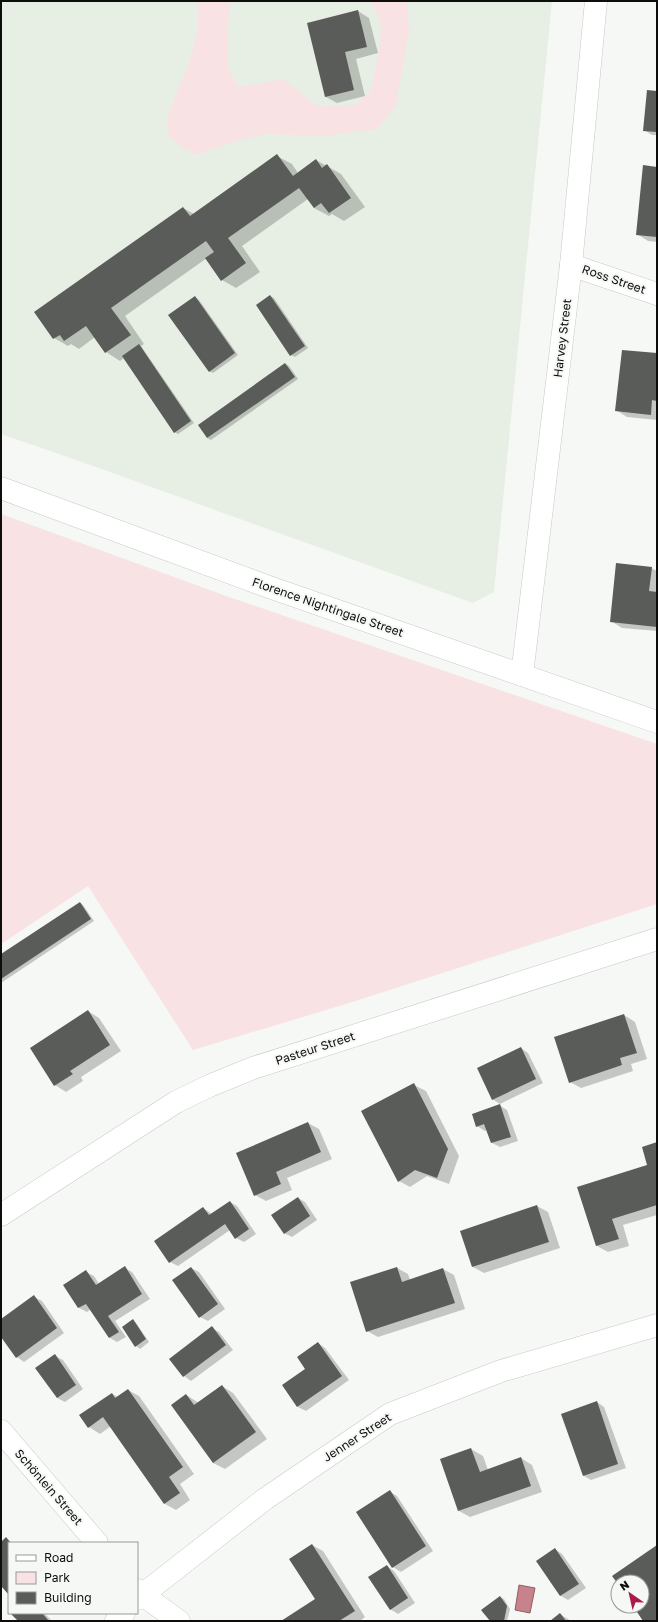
<svg xmlns="http://www.w3.org/2000/svg" width="658" height="1622" viewBox="0 0 658 1622" font-family="'Golos Text',sans-serif">
  <style>
    .built { fill: #e7efe4 }
    .green { fill: #f8e2e4 }
    .water { fill: #c7828c; stroke: #8f5f66 }
    .shadow { fill: #0003 }
    .building { fill: #595c58 }
    .lines { fill: none; stroke-linecap: round; stroke-linejoin: round }
    .minor-casing { stroke: #c7cac6; stroke-width: 23 }
    .secondary-casing { stroke: #c7cac6; stroke-width: 23 }
    .minor { stroke: #fff; stroke-width: 22 }
    .secondary { stroke: #fff; stroke-width: 22 }
    .labels { text-anchor: middle; dominant-baseline: central; stroke-width: 4; stroke-linejoin: round; paint-order: stroke }
    .street-label { font-size: 12px; fill: #0d0e0c; stroke: #f5f8f4 }
  </style>
  <rect width="100%" height="100%" fill="#f5f8f4"/>
  <polygon class="built" points="1,1 552,1 494,592 473,603 82,462 1,434"/>
  <g class="green">
    <path d="M 197,1 L 231,1 L 227,38 L 228,66 L 238,87 L 284,79 L 317,106 L 354,105 L 371,90 L 379,48 L 381,25 L 373,5 L 367,1 L 407,1 L 409,31 L 396,105 L 378,129 L 326,136 L 267,134 L 239,140 L 197,155 L 182,148 L 168,135 C 168,128 167,120 169,113 C 181,77 204,41 197,1 Z"/>
    <polygon points="1,514 229,597 657,744 657,904 346,1004 193,1050 88,886 1,944"/>
  </g>
  <polygon class="water" points="519,1585 535,1588 530,1613 515,1610"/>
  <g class="shadow">
    <polygon points="358,11 369,18 378,53 356,59 365,96 337,103 326,97"/>
    <polygon points="657,92 657,135 652,135 644,130"/>
    <polygon points="277,156 292,164 298,173 316,160 341,174 365,207 344,221 332,214 329,216 314,208 308,199 242,246 260,272 236,288 222,280 207,258 125,316 144,344 141,346 194,423 178,434 174,432 124,358 120,361 106,352 95,337 79,349 71,344 68,346 54,338 183,208 194,214"/>
    <polygon points="657,168 657,242 648,241 637,234"/>
    <polygon points="270,296 274,298 308,348 295,357 291,355"/>
    <polygon points="195,297 199,300 238,355 213,373 209,371"/>
    <polygon points="657,354 657,420 627,417 616,410"/>
    <polygon points="286,364 289,366 298,379 211,440 207,438"/>
    <polygon points="651,568 657,571 657,631 622,628 611,621"/>
    <polygon points="80,903 83,905 94,921 1,983 1,955"/>
    <polygon points="88,1011 99,1018 121,1051 81,1077 83,1081 66,1092 55,1085"/>
    <polygon points="624,1015 635,1022 647,1059 631,1064 633,1071 581,1088 570,1082"/>
    <polygon points="521,1048 528,1053 543,1083 500,1104 492,1099"/>
    <polygon points="414,1085 426,1091 459,1156 449,1184 427,1176 410,1187 399,1181"/>
    <polygon points="499,1105 507,1110 518,1141 500,1147 492,1143 487,1130 485,1131 477,1126"/>
    <polygon points="308,1123 319,1129 332,1159 287,1178 292,1190 266,1201 255,1195"/>
    <polygon points="657,1143 657,1215 623,1225 629,1246 608,1252 597,1246 578,1187 649,1165"/>
    <polygon points="298,1198 305,1202 317,1220 292,1237 284,1233"/>
    <polygon points="230,1202 237,1206 256,1234 244,1242 236,1238 230,1230 178,1266 170,1262 203,1208 212,1214"/>
    <polygon points="537,1206 548,1212 560,1248 484,1273 473,1267"/>
    <polygon points="125,1268 132,1272 150,1299 115,1321 126,1337 117,1342 110,1338 91,1309 87,1312 79,1308 65,1285 86,1272 94,1276 99,1284"/>
    <polygon points="191,1268 199,1272 225,1309 208,1321 200,1317"/>
    <polygon points="397,1268 408,1274 410,1280 443,1269 454,1275 465,1309 378,1337 367,1331"/>
    <polygon points="34,1297 42,1301 64,1333 24,1362 17,1357 1,1335 1,1320"/>
    <polygon points="133,1321 136,1323 149,1342 140,1349 136,1346 123,1327"/>
    <polygon points="212,1328 219,1332 233,1350 191,1381 184,1376"/>
    <polygon points="318,1343 325,1348 349,1380 306,1411 298,1407 283,1386 307,1369"/>
    <polygon points="55,1356 63,1360 83,1389 65,1402 57,1398"/>
    <polygon points="222,1386 233,1393 267,1439 225,1469 213,1463 186,1395 199,1403"/>
    <polygon points="128,1390 139,1396 194,1474 180,1484 190,1500 176,1510 165,1504 111,1426 100,1434 89,1427 112,1394 118,1397"/>
    <polygon points="597,1402 604,1407 626,1468 591,1480 584,1476"/>
    <polygon points="471,1449 483,1456 488,1470 521,1458 532,1465 542,1492 470,1517 459,1511 441,1460"/>
    <polygon points="390,1492 397,1496 433,1551 401,1572 393,1567 358,1512"/>
    <polygon points="312,1545 323,1551 365,1617 360,1621 283,1621 316,1599"/>
    <polygon points="555,1549 562,1554 586,1588 568,1600 561,1596 537,1561"/>
    <polygon points="387,1566 394,1571 415,1603 398,1614 390,1609"/>
    <polygon points="500,1597 504,1599 510,1609 507,1621 491,1621"/>
    <polygon points="12,1613 44,1613 52,1621 19,1621"/>
    <polygon points="560,1614 571,1621 552,1621"/>
  </g>
  <g class="building">
    <polygon points="358,10 367,47 345,52 354,90 325,97 307,23"/>
    <polygon points="647,90 657,91 657,132 643,131"/>
    <polygon points="277,154 293,176 316,159 322,168 327,164 351,198 329,213 321,203 314,208 299,188 228,238 246,263 221,281 205,258 214,252 206,241 111,308 131,335 105,353 86,326 64,341 60,335 53,339 34,312 183,207 190,216"/>
    <polygon points="643,165 657,167 657,237 636,235"/>
    <polygon points="270,295 305,346 290,356 256,305"/>
    <polygon points="195,296 235,353 209,372 168,315"/>
    <polygon points="139,344 191,421 174,433 122,356"/>
    <polygon points="622,350 657,353 657,401 652,400 651,415 615,411"/>
    <polygon points="285,363 295,377 207,438 198,425"/>
    <polygon points="616,563 652,567 649,591 657,592 657,627 610,622"/>
    <polygon points="80,902 91,919 1,979 1,954"/>
    <polygon points="88,1010 110,1045 70,1071 73,1074 54,1086 30,1048"/>
    <polygon points="624,1014 637,1053 620,1058 622,1065 569,1083 554,1037"/>
    <polygon points="521,1047 536,1079 492,1100 477,1068"/>
    <polygon points="414,1083 448,1149 437,1178 415,1170 398,1182 361,1111"/>
    <polygon points="500,1104 511,1137 491,1143 484,1124 476,1127 472,1114"/>
    <polygon points="308,1122 321,1152 276,1172 281,1184 254,1196 236,1153"/>
    <polygon points="657,1142 657,1205 612,1219 619,1239 596,1246 577,1187 647,1165 642,1147"/>
    <polygon points="298,1197 310,1216 284,1234 271,1215"/>
    <polygon points="230,1201 249,1229 235,1239 225,1224 169,1263 154,1241 203,1207 209,1215"/>
    <polygon points="537,1205 549,1242 472,1267 460,1231"/>
    <polygon points="125,1266 142,1294 108,1316 119,1332 109,1338 86,1304 78,1308 63,1285 86,1270 96,1285"/>
    <polygon points="191,1267 218,1304 199,1318 172,1280"/>
    <polygon points="397,1267 402,1282 443,1268 455,1303 366,1332 350,1282"/>
    <polygon points="34,1295 57,1328 16,1358 1,1337 1,1319"/>
    <polygon points="133,1319 146,1339 135,1347 122,1327"/>
    <polygon points="212,1326 226,1345 183,1377 169,1359"/>
    <polygon points="318,1342 342,1376 297,1407 282,1385 305,1369 297,1357"/>
    <polygon points="55,1354 76,1385 57,1398 35,1368"/>
    <polygon points="222,1385 256,1432 213,1463 171,1405 186,1394 194,1405"/>
    <polygon points="128,1389 183,1467 169,1477 180,1493 164,1504 103,1417 88,1428 79,1415 112,1393 115,1398"/>
    <polygon points="597,1401 618,1464 583,1476 561,1414"/>
    <polygon points="471,1448 480,1472 521,1457 531,1486 458,1511 440,1459"/>
    <polygon points="390,1490 426,1546 392,1568 356,1512"/>
    <polygon points="6,1537 11,1543 9,1543 9,1595 1,1586 1,1542"/>
    <polygon points="312,1544 355,1611 339,1621 281,1621 315,1599 289,1559"/>
    <polygon points="657,1545 657,1621 643,1621 633,1606 642,1606 642,1582 618,1582 618,1584 612,1576"/>
    <polygon points="555,1548 579,1584 560,1596 536,1561"/>
    <polygon points="387,1565 408,1598 390,1610 368,1577"/>
    <polygon points="500,1596 507,1606 504,1621 490,1621 481,1610"/>
    <polygon points="10,1613 42,1613 49,1621 18,1621"/>
    <polygon points="560,1613 566,1621 550,1621"/>
  </g>
  <g class="lines">
    <g class="minor-casing">
      <g id="minor">
        <polyline points="571,265 657,294"/>
        <polyline points="522,675 571,265 596,1"/>
        <polyline points="1,1431 97,1543"/>
        <polyline points="137,1590 141,1594 179,1621"/>
        <polyline points="137,1599 265,1499 390,1414 501,1371 657,1325"/>
        <polyline points="116,1621 124,1613"/>
      </g>
    </g>
    <g class="secondary-casing">
      <g id="secondary">
        <polyline points="1,488 269,587 657,722"/>
        <polyline points="1,1215 176,1102 209,1086 253,1068 657,939"/>
      </g>
    </g>
    <use href="#minor" class="minor"/>
    <use href="#secondary" class="secondary"/>
  </g>
  <g class="labels">
    <g class="street-label">
      <text transform="translate(614 279) rotate(19)">Ross Street</text>
      <text transform="translate(562 338) rotate(-83)">Harvey Street</text>
      <text transform="translate(328 607) rotate(19)">Florence Nightingale Street</text>
      <text transform="translate(315 1048) rotate(-18)">Pasteur Street</text>
      <text transform="translate(357 1437) rotate(-33)">Jenner Street</text>
      <text transform="translate(49 1487) rotate(49)">Schönlein Street</text>
    </g>
  </g>
  <rect width="658" height="1622" fill="none" stroke="#0d0e0c" stroke-width="4"/>
  <rect x="8" y="1542" width="130" height="72" fill="#f5f8f4" stroke="#989a97"/>
  <rect x="16" y="1555" width="20" height="6" fill="#ffffff" stroke="#989a97"/>
  <text x="44" y="1562" font-size="12" fill="#0d0e0c">Road</text>
  <rect x="16" y="1572" width="20" height="12" fill="#f8e2e4" stroke="#989a97"/>
  <text x="44" y="1582" font-size="12" fill="#0d0e0c">Park</text>
  <rect x="16" y="1592" width="20" height="12" fill="#595c58" stroke="#989a97"/>
  <text x="44" y="1602" font-size="12" fill="#0d0e0c">Building</text>
  <g transform="translate(630 1594) rotate(326)"><circle r="19" fill="#f5f8f4" stroke="#989a97"/>
  <path d="M0-3L7 15L0 10L-7 15Z" fill="#ad1a48"/>
  <text y="-6" font-size="11" font-weight="bold" text-anchor="middle" fill="#0d0e0c">N</text>
  </g>
</svg>
